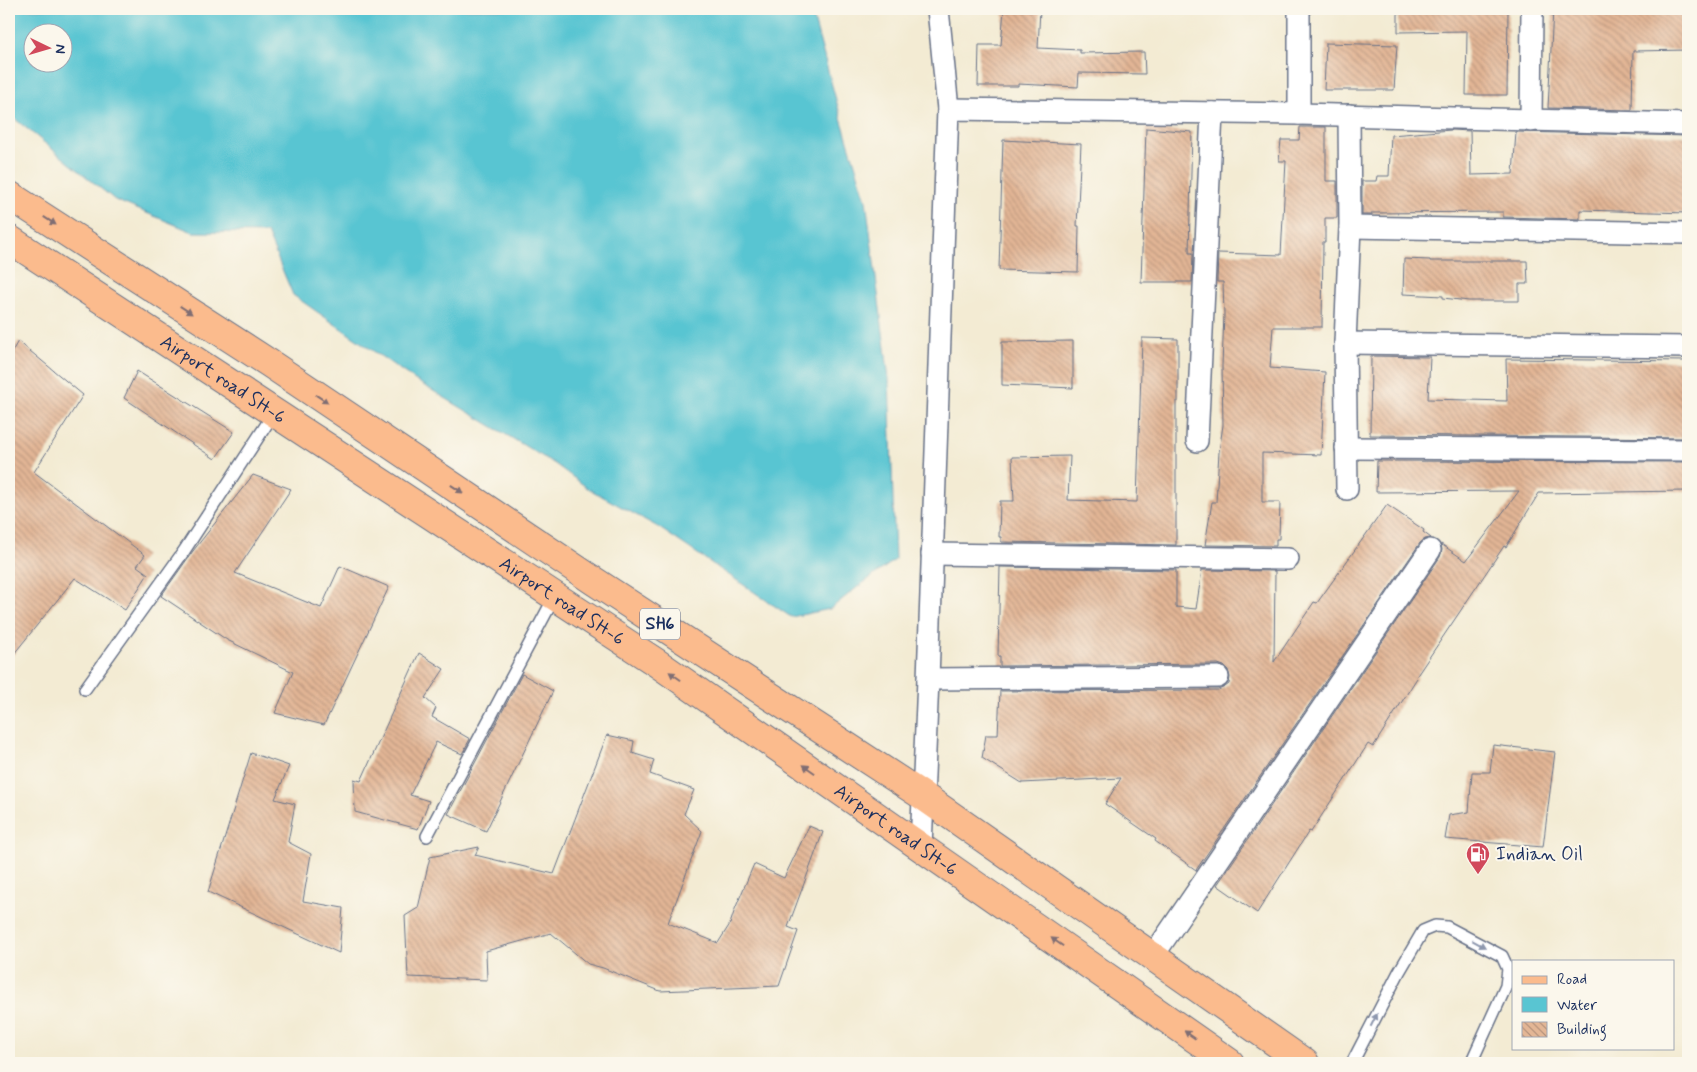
<svg xmlns="http://www.w3.org/2000/svg" width="1697" height="1072" viewBox="0 0 1697 1072" font-family="Mynerve,sans-serif">
  <style>
    .water { fill: #59c5d2; stroke: #3a7a98; fill-rule: evenodd }
    .building { fill: url(#building-back-hatch) }
    .lines { fill: none; stroke-linecap: round; stroke-linejoin: round }
    .service-casing { stroke: #677187; stroke-width: 14 }
    .minor-casing { stroke: #677187; stroke-width: 24 }
    .primary-casing { stroke: #677187; stroke-width: 30 }
    .service { stroke: #fff; stroke-width: 11 }
    .minor { stroke: #fff; stroke-width: 21 }
    .primary { stroke: #fbbb8d; stroke-width: 28 }
    .oneway { fill: #806e73 }
    .oneway2 { fill: #8d97ae }
    .labels { text-anchor: middle; dominant-baseline: central; stroke-width: 4; stroke-linejoin: round; paint-order: stroke }
    .shield { fill: #fbf7ec; stroke: #5e6b89; stroke-width: 1 }
    .shield-label { font-size: 18px; font-weight: bold; fill: #1b2f5e }
    .street-label { font-size: 19px; fill: #1b2f5e; stroke: #fbf7ec }
    .poi-label { font-size: 19px; fill: #1b2f5e; stroke: #fbf7ec; text-anchor: start }
  </style>
  <defs>
    <pattern id="building-back-hatch" width="6" height="6" patternUnits="userSpaceOnUse" patternTransform="scale(1.25)"><rect width="6" height="6" fill="#e3b695"/><path d="M-1 5l2 2M0 0l6 6M5-1l2 2" fill="none" stroke="#b7947d"/></pattern>
  </defs>
  <rect width="100%" height="100%" fill="#fbf7ec"/>
  <filter id="ink" filterUnits="userSpaceOnUse"><feTurbulence type="fractalNoise" baseFrequency=".02" numOctaves="2"/><feDisplacementMap in="SourceGraphic" scale="10" xChannelSelector="R" yChannelSelector="G"/><feConvolveMatrix kernelMatrix="1 2 1 2 8 2 1 2 1" color-interpolation-filters="sRGB"/></filter>
  <filter id="wash" filterUnits="userSpaceOnUse"><feTurbulence type="fractalNoise" baseFrequency=".0096" numOctaves="4" result="noise"/><feDisplacementMap in="SourceGraphic" scale="20" xChannelSelector="R" yChannelSelector="G"/><feGaussianBlur stdDeviation="1.12" result="paint"/><feColorMatrix in="noise" values="0 0 0 0 0 0 0 0 0 0 0 0 0 0 0 0 0 1.4 0 .05"/><feComposite in="paint" operator="in"/></filter>
  <g filter="url(#wash)">
    <rect width="100%" height="100%" fill="#f3ebd3"/>
    <path class="water" d="M 9,9 L 811,9 L 841,118 L 866,200 L 889,379 L 895,560 L 859,586 L 830,609 L 791,617 L 658,527 L 589,489 L 555,464 L 415,380 L 293,295 L 267,233 L 193,232 L 115,200 L 9,114 ZM 32,32 L 62,32 L 62,62 L 32,62 Z"/>
    <g id="blocks">
      <g class="building">
        <polygon points="1004,9 1040,9 1038,48 1080,50 1080,53 1144,52 1145,74 1079,73 1078,87 1018,84 1018,86 978,86 979,45 1001,45"/>
        <polygon points="1398,9 1508,9 1507,95 1466,95 1467,31 1398,32"/>
        <polygon points="1553,9 1688,9 1688,50 1633,51 1632,110 1548,108"/>
        <polygon points="1326,43 1397,45 1394,90 1324,90"/>
        <polygon points="1300,127 1326,127 1326,181 1337,181 1337,218 1325,218 1325,242 1323,242 1322,327 1273,327 1270,368 1325,372 1321,455 1262,453 1262,502 1280,502 1279,539 1276,539 1276,546 1205,545 1212,502 1216,502 1219,452 1223,425 1222,366 1224,314 1223,282 1217,282 1218,253 1281,255 1286,161 1279,161 1281,140 1299,140"/>
        <polygon points="1146,128 1192,132 1189,253 1193,253 1192,282 1141,282"/>
        <polygon points="1451,130 1470,131 1471,175 1513,174 1516,132 1688,136 1688,213 1580,210 1580,219 1503,217 1503,212 1372,213 1372,215 1362,215 1362,181 1376,181 1377,176 1389,176 1391,135"/>
        <polygon points="1003,140 1081,144 1077,226 1079,226 1078,272 999,270"/>
        <polygon points="1404,259 1430,260 1430,261 1527,261 1528,284 1519,284 1519,301 1469,301 1443,298 1443,296 1403,294"/>
        <polygon points="1142,338 1178,339 1178,402 1176,402 1176,545 1001,542 1001,537 999,537 1000,501 1014,501 1012,457 1070,456 1068,500 1137,502"/>
        <polygon points="18,341 83,395 34,472 145,555 137,566 148,574 125,610 75,578 9,660 9,357"/>
        <polygon points="1073,341 1073,388 1002,385 1002,342"/>
        <polygon points="1371,356 1430,357 1428,399 1507,401 1506,359 1688,361 1688,438 1370,435"/>
        <polygon points="137,371 234,432 215,459 124,398"/>
        <polygon points="1377,461 1688,462 1688,491 1539,493 1506,547 1504,546 1416,677 1417,678 1373,747 1368,744 1311,832 1309,831 1257,913 1217,885 1440,557 1442,550 1441,544 1466,561 1519,491 1376,492"/>
        <polygon points="253,475 291,489 235,573 321,608 340,566 389,587 324,725 275,713 293,672 227,640 161,596 193,551"/>
        <polygon points="1387,505 1424,530 1423,532 1431,538 1425,539 1420,543 1196,870 1155,841 1156,839 1105,804 1121,778 1022,783 982,758 986,735 998,735 1000,691 1218,690 1225,687 1229,684 1230,677 1228,670 1224,666 1218,664 1000,666 1000,656 998,656 1000,567 1176,570 1176,607 1196,609 1202,570 1275,571 1274,662 1314,602 1317,603"/>
        <polygon points="419,653 444,669 425,698 436,708 432,717 470,739 462,754 436,742 410,795 429,801 418,829 355,812 354,779 361,781"/>
        <polygon points="522,674 553,691 486,831 448,814"/>
        <polygon points="607,735 634,741 632,753 654,760 650,774 694,790 684,814 702,831 668,923 718,943 730,924 735,909 754,864 784,878 809,826 823,832 788,927 798,931 779,986 660,991 603,968 588,964 551,933 486,951 487,980 408,977 405,916 418,908 430,857 479,847 475,855 554,874"/>
        <polygon points="1493,745 1555,752 1543,847 1445,839 1449,815 1469,812 1472,772 1490,772"/>
        <polygon points="251,753 289,766 275,799 295,804 288,842 311,854 303,901 343,908 339,953 208,892"/>
      </g>
    </g>
  </g>
  <g filter="url(#ink)">
    <use href="#blocks" fill-opacity="0" stroke="#677187" stroke-width="1"/>
    <g class="lines">
      <g class="service-casing">
        <g id="service">
          <polyline points="85,689 184,551 274,413"/>
          <polyline points="427,836 555,596"/>
          <polyline points="1352,1063 1399,972 1423,931 1435,926 1447,927 1502,956 1508,969 1506,986 1471,1063"/>
        </g>
      </g>
      <g class="minor-casing">
        <g id="minor">
          <polyline points="938,9 948,109"/>
          <polyline points="1299,114 1688,124"/>
          <polyline points="1531,121 1532,9"/>
          <polyline points="1350,227 1688,233"/>
          <polyline points="1345,343 1688,347"/>
          <polyline points="1197,441 1212,113"/>
          <polyline points="1346,448 1688,450"/>
          <polyline points="1347,489 1345,343 1350,227 1349,115"/>
          <polyline points="932,554 1288,559"/>
          <polyline points="928,679 1218,677"/>
          <polyline points="921,847 928,679 948,109 1299,114 1299,9"/>
          <polyline points="1153,956 1430,550"/>
        </g>
      </g>
      <g class="primary-casing">
        <g id="primary">
          <polyline points="9,195 269,363 594,581 923,796 1305,1063"/>
          <path id="s1" d="M 9,239 L 657,663 L 1230,1063"/>
        </g>
      </g>
      <use href="#service" class="service"/>
      <use href="#minor" class="minor"/>
      <use href="#primary" class="primary"/>
    </g>
    <defs><path id="oneway-solid" d="M-6-.8H1V-3.2L6.5 0L1 3.2V.8H-6Z" transform="scale(1.25)"/></defs>
    <g class="oneway">
      <use href="#oneway-solid" transform="translate(50 221) rotate(33)"/>
      <use href="#oneway-solid" transform="translate(186 310) rotate(33)"/>
      <use href="#oneway-solid" transform="translate(322 399) rotate(34)"/>
      <use href="#oneway-solid" transform="translate(457 489) rotate(34)"/>
      <use href="#oneway-solid" transform="translate(675 676) rotate(-145)"/>
      <use href="#oneway-solid" transform="translate(809 769) rotate(-145)"/>
      <use href="#oneway-solid" transform="translate(1057 942) rotate(-145)"/>
      <use href="#oneway-solid" transform="translate(1190 1035) rotate(-145)"/>
    </g>
    <g class="oneway2">
      <use href="#oneway-solid" transform="translate(1479 944) rotate(28)"/>
      <use href="#oneway-solid" transform="translate(1374 1020) rotate(-63)"/>
    </g>
  </g>
  <defs>
    <g id="fuel-pin" transform="scale(1.25)"><path d="M0 17L-7.5 6A9.5 9.5 0 1 1 7.5 6Z" fill="#d1495b" stroke="#fbf7ec"/><path d="M-5.5-6h7V0h2V4h1.3V-2.5L3-4.5l.8-.8L6-3V5H2.5V1h-1V6h-7ZM-4.2-4.7v3.2H.2V-4.7Z" fill="#fff"/></g>
  </defs>
  <g fill-rule="evenodd">
    <use href="#fuel-pin" x="1478" y="854"/>
  </g>
  <g class="labels">
    <rect class="shield" x="640" y="608.5" width="40" height="31" rx="4"/>
    <g class="shield-label">
      <text x="660" y="624">SH6</text>
    </g>
    <g class="street-label">
      <text stroke="none"><textPath href="#s1" startOffset="256">Airport road SH-6</textPath></text>
      <text stroke="none"><textPath href="#s1" startOffset="661">Airport road SH-6</textPath></text>
      <text stroke="none"><textPath href="#s1" startOffset="1066">Airport road SH-6</textPath></text>
    </g>
    <g class="poi-label">
      <text x="1496" y="854">Indian Oil</text>
    </g>
  </g>
  <rect width="1697" height="1072" fill="none" stroke="#fbf7ec" stroke-width="30"/>
  <rect x="1512" y="960" width="162" height="90" fill="#fbf7ec" stroke="#a1a7b3"/>
  <rect x="1522" y="976" width="25" height="8" fill="#fbbb8d" stroke="#a1a7b3"/>
  <text x="1557" y="984" font-size="15" fill="#1b2f5e">Road</text>
  <rect x="1522" y="997" width="25" height="15" fill="#59c5d2" stroke="#a1a7b3"/>
  <text x="1557" y="1010" font-size="15" fill="#1b2f5e">Water</text>
  <rect x="1522" y="1022" width="25" height="15" fill="url(#building-back-hatch)" stroke="#a1a7b3"/>
  <text x="1557" y="1034" font-size="15" fill="#1b2f5e">Building</text>
  <g transform="translate(48 48) rotate(95)"><circle r="24" fill="#fbf7ec" stroke="#a1a7b3"/>
  <path d="M0-4L9 19L0 12L-9 19Z" fill="#d1495b"/>
  <text y="-8" font-size="14" font-weight="bold" text-anchor="middle" fill="#1b2f5e">N</text>
  </g>
</svg>
